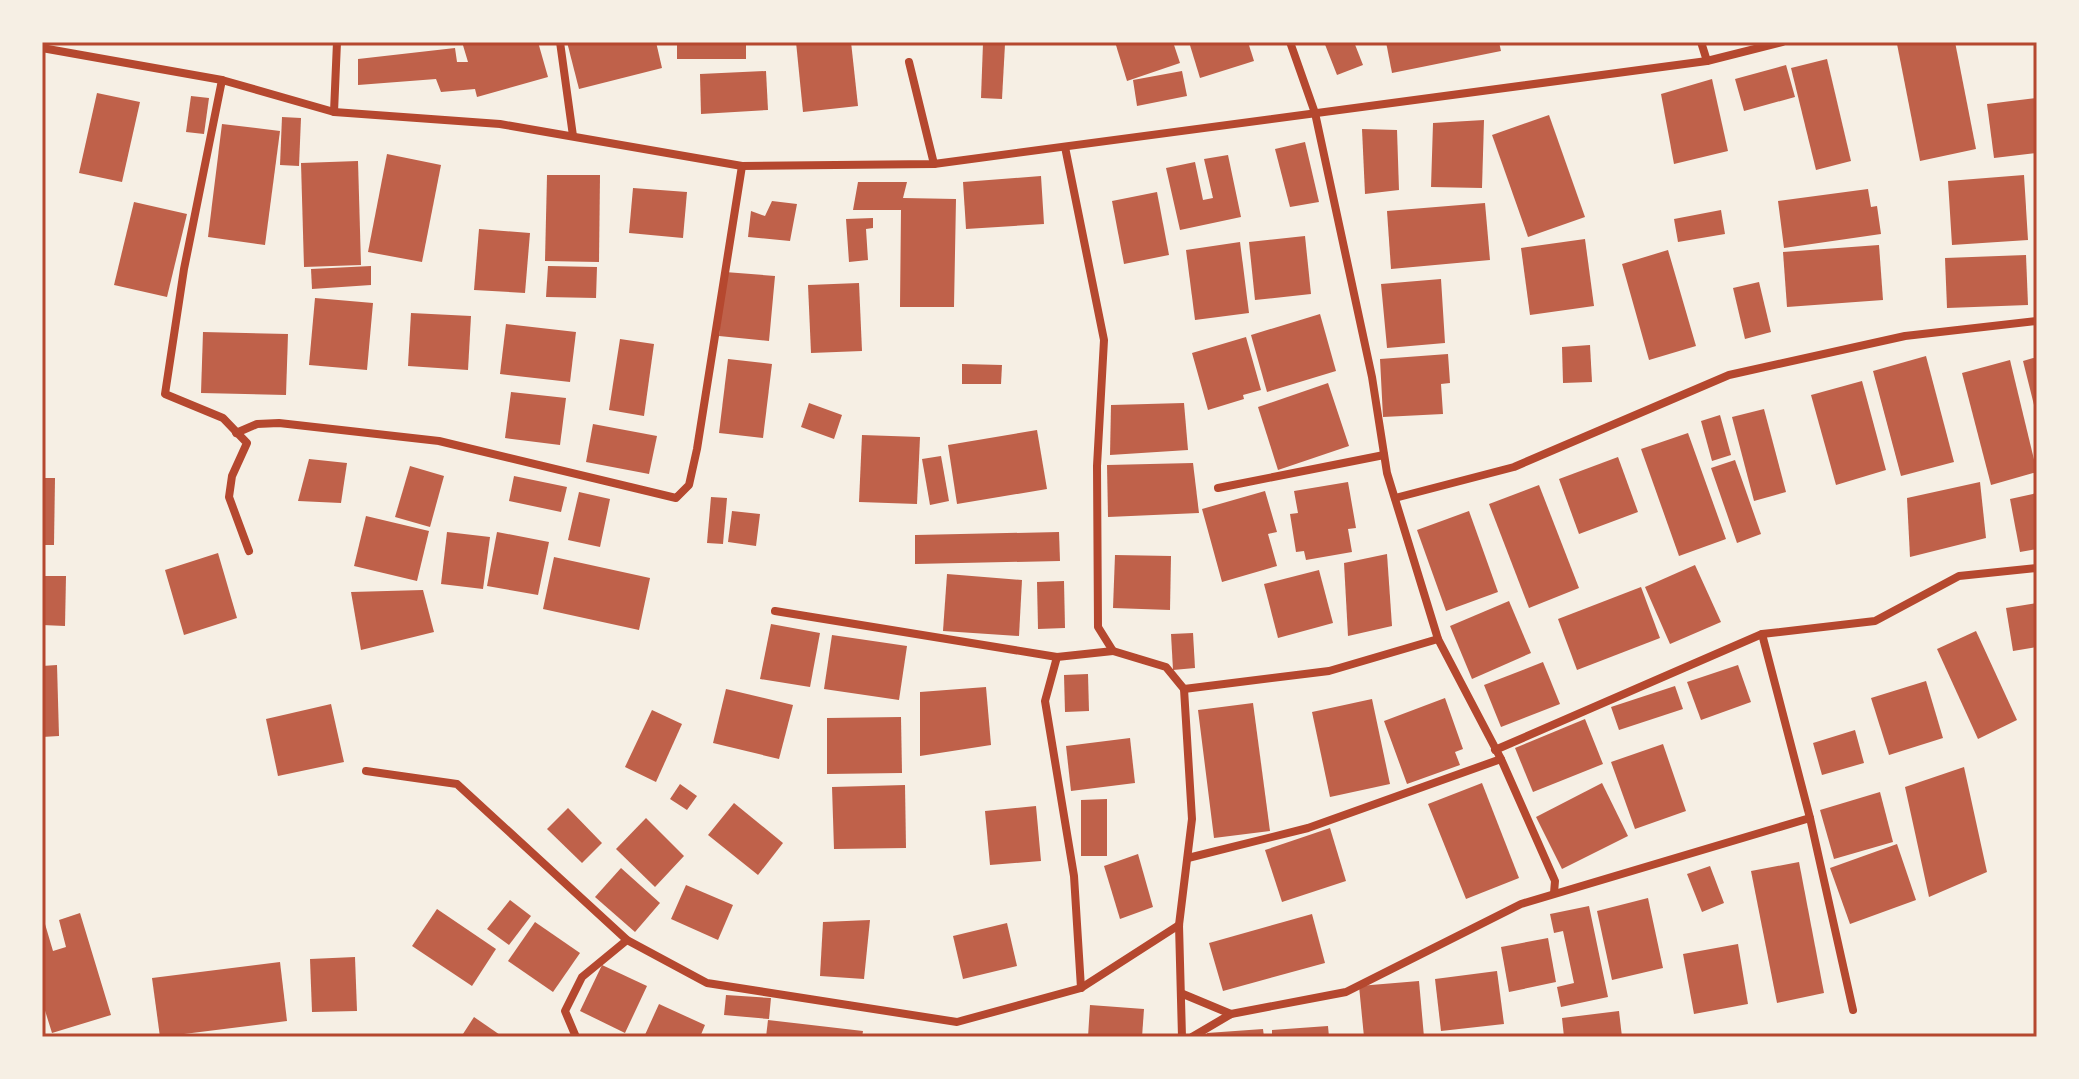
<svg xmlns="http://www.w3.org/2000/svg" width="2079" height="1079" viewBox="0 0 2079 1079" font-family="'Asap Condensed',sans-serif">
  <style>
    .building { fill: #bf614a }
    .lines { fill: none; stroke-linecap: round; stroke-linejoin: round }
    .minor { stroke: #b5482f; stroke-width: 8 }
    .neatline { fill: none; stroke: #b5482f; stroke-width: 3 }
  </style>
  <rect width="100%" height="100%" fill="#f6efe4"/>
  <g class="building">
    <polygon points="462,42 538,42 548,77 477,97 475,89 441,92 436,79 358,85 358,59 455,48 457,62 468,62"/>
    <polygon points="567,42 656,42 662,68 579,89"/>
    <rect x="677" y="42" width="69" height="17"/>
    <polygon points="796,42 851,42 858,106 803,112"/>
    <polygon points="1115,42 1173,42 1180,63 1127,81"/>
    <polygon points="1189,42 1248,42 1254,61 1200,78"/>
    <polygon points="1324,42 1354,42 1363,65 1337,75"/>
    <polygon points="1386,42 1499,42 1501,51 1392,73"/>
    <polygon points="1908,42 1955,42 1976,149 1920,161 1897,44"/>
    <polygon points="983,43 1005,44 1002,99 981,98"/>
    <polygon points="1827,59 1851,161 1816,170 1791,68"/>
    <polygon points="1786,65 1795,97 1744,111 1735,79"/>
    <polygon points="766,71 768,110 701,114 700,74"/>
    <polygon points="1182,71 1187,96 1137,106 1133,80"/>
    <polygon points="1712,79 1728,151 1674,164 1661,94"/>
    <polygon points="97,93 140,102 122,182 79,173"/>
    <polygon points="191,96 209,98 204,134 186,132"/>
    <polygon points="2037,98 2037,153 1994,158 1987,104"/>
    <polygon points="1549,115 1585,217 1528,237 1492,135"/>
    <polygon points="282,117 301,118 299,166 280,165"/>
    <polygon points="1484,120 1482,188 1431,187 1433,123"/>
    <polygon points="222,124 280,131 265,245 208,237"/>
    <polygon points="1362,129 1397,130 1399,190 1365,194"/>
    <polygon points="1305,142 1319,202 1290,207 1275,149"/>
    <polygon points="387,154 441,165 422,262 368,252"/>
    <polygon points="1228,155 1241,217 1180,230 1166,168 1195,162 1203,200 1213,198 1204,159"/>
    <polygon points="358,161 361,265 304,267 301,163"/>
    <polygon points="547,175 600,175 599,262 545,261"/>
    <polygon points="2024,175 2028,240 1952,245 1948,181"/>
    <polygon points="1041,176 1044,224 966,229 963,182"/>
    <polygon points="858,182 907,182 903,198 956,199 954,307 900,307 901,210 853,210"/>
    <polygon points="633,188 687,192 683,238 629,233"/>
    <polygon points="1868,189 1871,207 1877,206 1881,234 1784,248 1778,201"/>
    <polygon points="1157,192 1169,255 1124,264 1112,201"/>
    <polygon points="772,201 797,204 790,241 748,237 751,211 765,216"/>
    <polygon points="134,202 187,214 167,297 114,285"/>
    <polygon points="1485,203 1490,260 1391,269 1387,211"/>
    <polygon points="1721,210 1725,234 1678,242 1674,219"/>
    <polygon points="873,218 873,228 866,229 868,260 849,262 846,219"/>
    <polygon points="479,229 530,233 525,293 474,290"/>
    <polygon points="1305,236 1311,294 1255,300 1249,242"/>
    <polygon points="1585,239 1594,306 1530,315 1521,248"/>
    <polygon points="1240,242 1249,313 1195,320 1186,250"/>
    <polygon points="1879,245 1883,300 1787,307 1783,252"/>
    <polygon points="1668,250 1696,346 1649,360 1622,264"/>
    <polygon points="2026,255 2028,305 1947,308 1945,258"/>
    <polygon points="371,266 371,285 312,289 311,269"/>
    <polygon points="548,266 597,267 596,298 546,297"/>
    <polygon points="725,272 775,276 769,341 719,336"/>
    <polygon points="1441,279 1445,343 1387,348 1381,284"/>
    <polygon points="1759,282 1771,332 1745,339 1733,288"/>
    <polygon points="859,283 862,351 811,353 808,285"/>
    <polygon points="315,298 373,303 367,370 309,365"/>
    <polygon points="411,313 471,316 468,370 408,366"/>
    <polygon points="1320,314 1336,371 1267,392 1251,335"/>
    <polygon points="506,324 576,332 570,382 500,374"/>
    <polygon points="203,332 288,334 286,395 201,393"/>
    <polygon points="1246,337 1261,390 1243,395 1244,399 1208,410 1192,353"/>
    <polygon points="620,339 654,344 644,416 609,410"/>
    <polygon points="1590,345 1592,382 1563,383 1562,347"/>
    <polygon points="1448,354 1450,383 1441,384 1443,414 1383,417 1380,359"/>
    <polygon points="1926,356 1954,462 1901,476 1873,371"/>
    <polygon points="2037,357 2037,413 2036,413 2023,361"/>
    <polygon points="728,359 772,364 763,438 719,433"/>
    <polygon points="2010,360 2037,472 1991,485 1962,373"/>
    <polygon points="962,364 1002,365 1001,384 962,384"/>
    <polygon points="1862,381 1886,470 1836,485 1811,395"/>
    <polygon points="1328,383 1349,446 1278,470 1258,407"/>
    <polygon points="511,392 566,398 560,445 505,438"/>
    <polygon points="809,403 842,415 834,439 801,427"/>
    <polygon points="1184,403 1188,450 1110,455 1111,405"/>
    <polygon points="1764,409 1786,492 1754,501 1732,417"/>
    <polygon points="1720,415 1731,455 1712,461 1701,421"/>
    <polygon points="593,424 657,436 649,474 586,462"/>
    <polygon points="1037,430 1047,489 957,504 948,445"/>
    <polygon points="1688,433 1726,539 1679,556 1641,449"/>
    <polygon points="862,435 920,437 917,504 859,502"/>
    <polygon points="941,456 949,501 930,505 922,459"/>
    <polygon points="1618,457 1638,512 1579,534 1559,479"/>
    <polygon points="309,459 347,463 341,503 298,501"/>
    <polygon points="1735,460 1761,534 1737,543 1711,468"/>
    <polygon points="1193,463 1199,513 1108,517 1107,465"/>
    <polygon points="410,466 444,476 430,527 395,517"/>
    <polygon points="514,476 567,487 561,512 509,501"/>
    <polygon points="42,478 55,478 54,545 42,545"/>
    <polygon points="1348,482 1356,528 1348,529 1352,552 1306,560 1304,551 1296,552 1290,514 1298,513 1294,491"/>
    <polygon points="1980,482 1986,538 1910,557 1907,498"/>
    <polygon points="1539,485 1579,588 1529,608 1489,504"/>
    <polygon points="1265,491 1277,532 1268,534 1277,566 1222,582 1202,509"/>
    <polygon points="579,492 610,499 600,547 568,540"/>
    <polygon points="2037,493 2037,549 2020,552 2010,499"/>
    <polygon points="711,497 727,498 723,544 707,543"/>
    <polygon points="732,511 760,514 756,546 728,542"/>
    <polygon points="1469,511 1498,592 1446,611 1417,530"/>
    <polygon points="366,516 429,531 417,581 354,566"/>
    <polygon points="447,532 490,537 483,589 441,584"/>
    <polygon points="497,532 549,542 538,595 487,586"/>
    <polygon points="1059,532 1060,561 915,564 915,535"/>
    <polygon points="218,553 237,618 184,635 165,570"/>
    <polygon points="1387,554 1392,626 1348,636 1344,563"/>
    <polygon points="1115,555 1171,556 1170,610 1113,608"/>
    <polygon points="554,557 650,578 639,630 543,609"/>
    <polygon points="1695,565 1721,622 1670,644 1645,587"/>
    <polygon points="1319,570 1333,623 1278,638 1264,584"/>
    <polygon points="947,574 1022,580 1019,636 943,631"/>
    <polygon points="42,576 66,576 65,626 42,625"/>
    <polygon points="1064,581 1065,628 1038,629 1037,582"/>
    <polygon points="1641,587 1660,638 1577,670 1558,619"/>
    <polygon points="423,590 434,632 361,650 351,592"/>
    <polygon points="1509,601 1531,653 1472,679 1450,626"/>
    <polygon points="2037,603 2037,647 2013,651 2006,608"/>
    <polygon points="771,624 820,633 810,687 760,679"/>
    <polygon points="1976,631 2017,720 1978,739 1937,649"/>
    <polygon points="1193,633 1195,668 1173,670 1171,634"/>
    <polygon points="832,635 907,646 899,700 824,689"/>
    <polygon points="1543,662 1560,704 1501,727 1484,685"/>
    <polygon points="57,665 59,736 42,737 42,666"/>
    <polygon points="1738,665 1751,702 1701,720 1687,682"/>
    <polygon points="1088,674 1089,711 1065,712 1064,675"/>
    <polygon points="1926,681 1943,738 1889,755 1871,698"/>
    <polygon points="1675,686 1683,709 1619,730 1611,707"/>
    <polygon points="986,687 991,745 920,756 920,692"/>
    <polygon points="726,689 793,705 779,759 713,743"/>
    <polygon points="1445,698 1463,749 1455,752 1460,765 1407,784 1384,721"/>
    <polygon points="1372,699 1390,784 1330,797 1312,712"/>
    <polygon points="1253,703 1270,831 1214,838 1198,710"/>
    <polygon points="331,704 344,762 278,776 266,719"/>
    <polygon points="652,710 682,724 656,782 625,767"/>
    <polygon points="901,717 902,773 827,774 827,718"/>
    <polygon points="1585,719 1603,764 1533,792 1515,748"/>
    <polygon points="1855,730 1864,763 1822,775 1813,743"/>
    <polygon points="1130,738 1135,783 1071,791 1066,746"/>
    <polygon points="1663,744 1686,811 1635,829 1611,762"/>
    <polygon points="1964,767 1987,872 1929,897 1905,787"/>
    <polygon points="1482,783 1519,878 1466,899 1428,804"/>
    <polygon points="1602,783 1628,836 1562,869 1536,817"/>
    <polygon points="680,784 697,796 687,810 670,799"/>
    <polygon points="905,785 906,848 834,849 832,787"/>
    <polygon points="1880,792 1893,842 1834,859 1820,810"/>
    <polygon points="1107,799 1107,856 1081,856 1081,800"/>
    <polygon points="734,803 783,843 758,875 708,835"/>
    <polygon points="1036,806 1041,861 990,865 985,811"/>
    <polygon points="568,808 602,843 582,863 547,829"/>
    <polygon points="646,818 684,856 655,887 616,849"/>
    <polygon points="1330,828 1346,881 1282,902 1265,850"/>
    <polygon points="1897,844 1916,900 1850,924 1830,868"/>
    <polygon points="1138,854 1153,907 1120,919 1104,866"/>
    <polygon points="1799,862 1824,993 1777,1003 1751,871"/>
    <polygon points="1710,866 1724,903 1702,912 1687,874"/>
    <polygon points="621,868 660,903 635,932 595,897"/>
    <polygon points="686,885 733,905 718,940 671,919"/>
    <polygon points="1648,898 1663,968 1612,980 1597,911"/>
    <polygon points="510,900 531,916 509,945 487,929"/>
    <polygon points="1589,906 1608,997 1561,1007 1557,987 1574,983 1563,931 1554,933 1550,914"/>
    <polygon points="437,909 496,949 472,986 412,946"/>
    <polygon points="80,913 111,1015 52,1033 42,1001 42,925 45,924 53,951 66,947 59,920"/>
    <polygon points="1312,914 1325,963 1223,991 1209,943"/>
    <polygon points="870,920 864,979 820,976 823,922"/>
    <polygon points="535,922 580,953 553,992 508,961"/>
    <polygon points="1007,923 1017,966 963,979 953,936"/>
    <polygon points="1548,938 1556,982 1509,992 1501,947"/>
    <polygon points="1738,944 1748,1004 1694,1014 1683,954"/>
    <polygon points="355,957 357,1011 312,1012 310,959"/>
    <polygon points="280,962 287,1021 160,1037 152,978"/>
    <polygon points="602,965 647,986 625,1033 580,1011"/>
    <polygon points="1497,971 1504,1024 1441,1031 1435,979"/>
    <polygon points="1419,981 1424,1037 1364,1037 1359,986"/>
    <polygon points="726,995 771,998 769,1019 724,1015"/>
    <polygon points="659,1004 705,1025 700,1037 644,1037"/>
    <polygon points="1090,1005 1144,1009 1142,1037 1088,1037"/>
    <polygon points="1619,1011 1622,1037 1564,1037 1562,1018"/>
    <polygon points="474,1017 503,1037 461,1037"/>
    <polygon points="768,1020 863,1031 862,1037 766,1037"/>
    <polygon points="1328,1026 1329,1037 1272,1037 1272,1030"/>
    <polygon points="1263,1029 1264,1037 1208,1037 1207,1033"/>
  </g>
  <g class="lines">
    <g class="minor">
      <polyline points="560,42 573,136"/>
      <polyline points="1290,42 1315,113 1372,377 1387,473 1438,639 1501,759 1555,881 1554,893"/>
      <polyline points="1701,42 1707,61"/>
      <polyline points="42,48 222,80 334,112 500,124 742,166 934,164 1707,61 1782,42"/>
      <polyline points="909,62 934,164"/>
      <polyline points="222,80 184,269 165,394 223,418 247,443 232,476 229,497 249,551"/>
      <polyline points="334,112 337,42"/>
      <polyline points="1065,147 1104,340 1097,466 1098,627 1113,651 1166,667 1184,689 1192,819 1179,925 1182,1037"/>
      <polyline points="236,433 257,424 279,423 439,441 676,498 689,485 697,449 742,166"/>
      <polyline points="1218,488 1384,455"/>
      <polyline points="1395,498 1514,467 1729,375 1905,336 2037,321"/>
      <polyline points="775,611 1057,657"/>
      <polyline points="1762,634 1810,818 1853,1010"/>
      <polyline points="1184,689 1329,671 1438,639"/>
      <polyline points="1495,750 1762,634 1875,621 1959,576 2037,568"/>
      <polyline points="366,771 457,784 627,940 707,983 957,1022 1081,988 1179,925"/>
      <polyline points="1188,858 1308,828 1501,759"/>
      <polyline points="1081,988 1074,876 1045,701 1057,657 1113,651"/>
      <polyline points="1183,994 1231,1014"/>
      <polyline points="576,1037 565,1011 582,977 627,940"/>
      <polyline points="1192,1037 1231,1014 1346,992 1521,904 1810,818"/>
    </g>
  </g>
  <rect width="2079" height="1079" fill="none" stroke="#f6efe4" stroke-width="88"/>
  <rect x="44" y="44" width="1991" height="991" class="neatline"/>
</svg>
